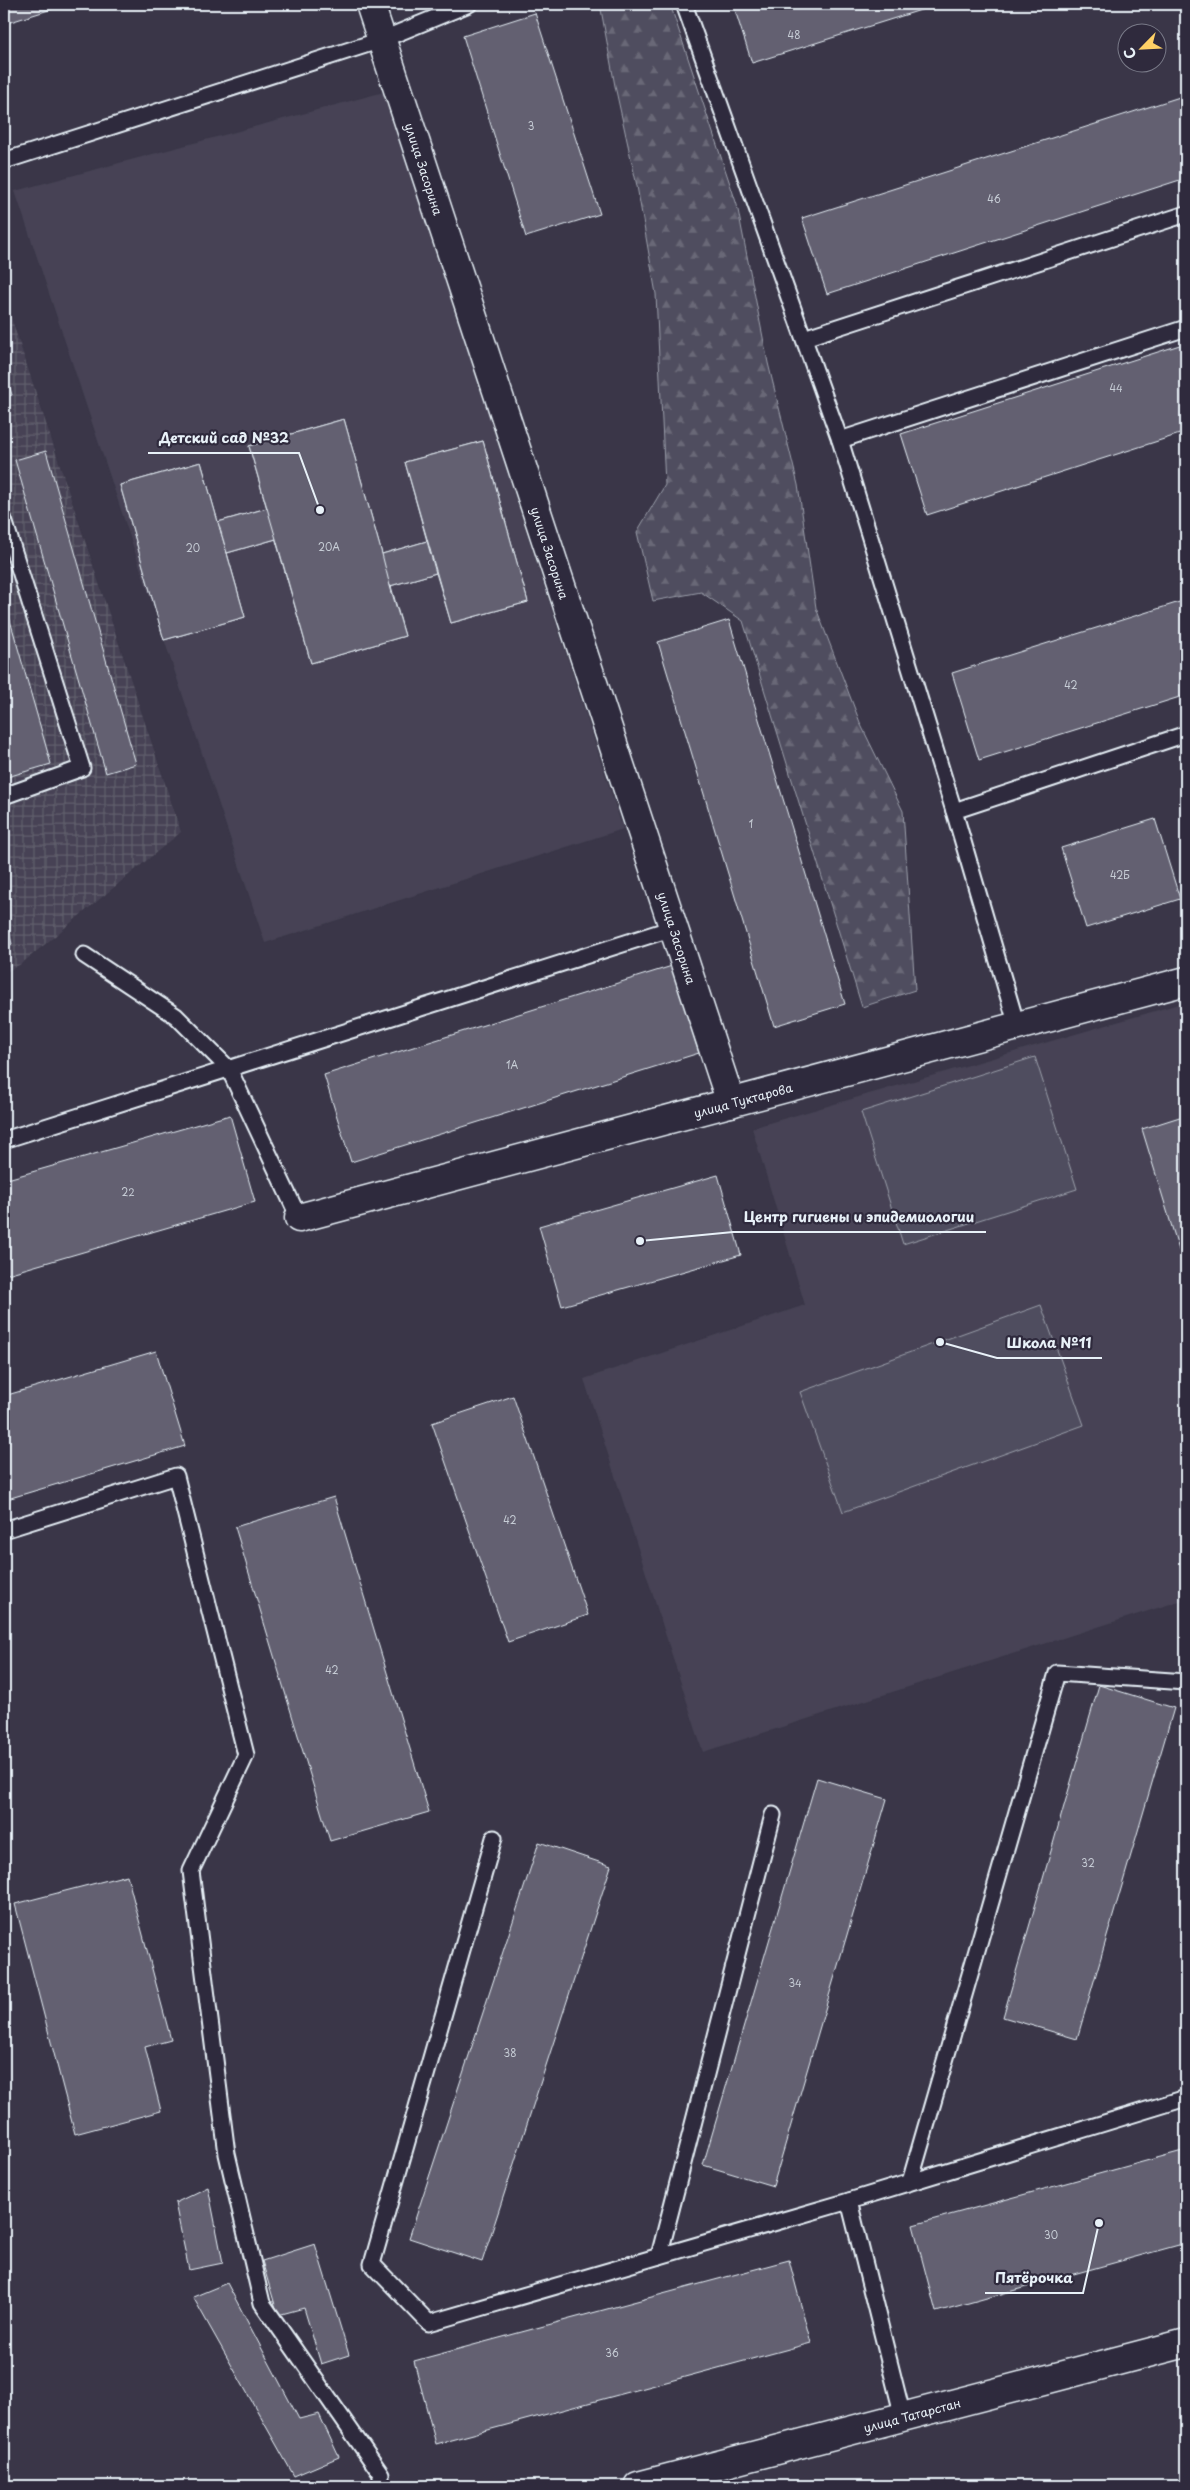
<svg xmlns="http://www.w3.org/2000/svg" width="1190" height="2490" viewBox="0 0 1190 2490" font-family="'Playpen Sans',sans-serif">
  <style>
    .built { fill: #464354 }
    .industrial { fill: url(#industrial-grid) }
    .forest { fill: url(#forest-firs); stroke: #9ca0ac }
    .pitch { fill: #504e5f; stroke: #9ca0ac }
    .building { fill: #636171; stroke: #e8f1f8 }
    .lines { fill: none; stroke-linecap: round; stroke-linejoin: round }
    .lane-casing { stroke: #e8f1f8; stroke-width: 19 }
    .street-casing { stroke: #e8f1f8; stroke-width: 31 }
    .lane { stroke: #2f2a3d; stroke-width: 15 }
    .street { stroke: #2f2a3d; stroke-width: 28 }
    .labels { text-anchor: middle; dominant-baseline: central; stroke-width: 4.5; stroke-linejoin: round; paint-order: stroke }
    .number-label { font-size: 10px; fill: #c7cdd6 }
    .street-label { font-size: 12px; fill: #e8f1f8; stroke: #2f2a3d }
    .leader { fill: none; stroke: #e8f1f8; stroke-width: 2 }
    .callout-dot { fill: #e8f1f8; stroke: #2f2a3d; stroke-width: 2 }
    .callout-label { font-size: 14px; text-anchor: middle; font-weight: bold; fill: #e8f1f8; stroke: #2f2a3d; stroke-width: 4.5; stroke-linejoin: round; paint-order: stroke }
  </style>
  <defs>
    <pattern id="industrial-grid" width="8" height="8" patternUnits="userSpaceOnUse" patternTransform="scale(1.25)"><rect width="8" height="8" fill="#464354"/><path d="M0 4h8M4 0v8" fill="none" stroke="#615f6d"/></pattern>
    <pattern id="forest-firs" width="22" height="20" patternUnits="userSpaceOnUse" patternTransform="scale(1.25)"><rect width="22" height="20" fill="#504e5f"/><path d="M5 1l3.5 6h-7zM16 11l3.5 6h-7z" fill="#696877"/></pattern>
  </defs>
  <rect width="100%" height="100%" fill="#3a3648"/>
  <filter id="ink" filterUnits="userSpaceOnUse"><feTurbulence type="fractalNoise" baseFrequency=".02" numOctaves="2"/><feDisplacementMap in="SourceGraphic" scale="10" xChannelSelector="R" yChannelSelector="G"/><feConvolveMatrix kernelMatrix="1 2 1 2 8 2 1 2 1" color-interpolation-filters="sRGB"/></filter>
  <g filter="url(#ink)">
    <g class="built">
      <polygon points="384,92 623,829 265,943 15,191"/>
      <polygon points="1186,1002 1186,1599 703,1752 584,1379 805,1305 752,1128"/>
    </g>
    <polygon class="industrial" points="4,296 181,832 21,964 4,973"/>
    <polygon class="forest" points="600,4 670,4 737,205 768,363 798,485 816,608 861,725 903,811 915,990 862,1007 743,621 701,592 653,601 637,532 665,485 656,294 637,186 615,86"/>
    <g class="pitch">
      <polygon points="1035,1057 1077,1189 903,1244 861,1112"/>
      <polygon points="1041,1305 1084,1425 843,1512 800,1392"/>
    </g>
    <g class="building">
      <polygon points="4,4 68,4 4,24"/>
      <polygon points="733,4 940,4 752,63"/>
      <polygon points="535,13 600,214 526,237 463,36"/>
      <polygon points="1186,95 1186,178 827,294 802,218"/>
      <polygon points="1186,343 1186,432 927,515 901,434"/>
      <polygon points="4,368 12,395 4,398"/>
      <polygon points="344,419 405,636 311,663 249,446"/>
      <polygon points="344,419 382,554 427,541 405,462 483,441 528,602 451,623 436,573 390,586 405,636 311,663 276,539 227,553 245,617 164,640 120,485 201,462 218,522 267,508 249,446"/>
      <polygon points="483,441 528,602 451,623 405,462"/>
      <polygon points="46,451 136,764 106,773 15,460"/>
      <polygon points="201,462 245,617 164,640 120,485"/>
      <polygon points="267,508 276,539 227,553 218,522"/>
      <polygon points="427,541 436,573 390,586 382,554"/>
      <polygon points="4,599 51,764 4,778"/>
      <polygon points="1186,600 1186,695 979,760 952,673"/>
      <polygon points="729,620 845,1004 774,1026 658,642"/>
      <polygon points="1155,819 1180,899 1086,928 1061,848"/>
      <polygon points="4,912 12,944 4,947"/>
      <polygon points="672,966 699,1053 351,1162 324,1075"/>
      <polygon points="230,1115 255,1202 4,1275 4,1180"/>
      <polygon points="1186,1115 1186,1273 1142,1129"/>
      <polygon points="718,1175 741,1255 562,1306 539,1226"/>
      <polygon points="156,1351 185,1446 4,1500 4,1396"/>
      <polygon points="513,1396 588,1615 508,1642 432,1423"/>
      <polygon points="334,1497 429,1812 330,1841 235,1527"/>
      <polygon points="1099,1685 1174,1708 1077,2039 1003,2017"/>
      <polygon points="817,1778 887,1799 773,2186 703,2165"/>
      <polygon points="539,1842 611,1866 482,2262 409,2238"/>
      <polygon points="127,1875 171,2040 145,2047 161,2111 75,2134 15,1904"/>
      <polygon points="1186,2150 1186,2243 936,2312 913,2225"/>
      <polygon points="208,2187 223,2263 189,2270 175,2203"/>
      <polygon points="315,2244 349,2355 321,2364 304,2308 278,2315 262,2261"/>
      <polygon points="789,2260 811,2343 436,2444 414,2361"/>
      <polygon points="227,2283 299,2419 319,2414 339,2457 294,2476 193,2297"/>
      <polygon points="1186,2480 1186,2486 1164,2486"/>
    </g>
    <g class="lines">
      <g class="lane-casing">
        <g id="lane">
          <polyline points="684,4 840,440 954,811"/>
          <polyline points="4,161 381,40 469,4"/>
          <polyline points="804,338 1186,214"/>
          <polyline points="840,440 1186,328"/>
          <polyline points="4,520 82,768 4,796"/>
          <polyline points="84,955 176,1016 229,1069 299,1218"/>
          <polyline points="1017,1026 954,811 1186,734"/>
          <polyline points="4,1140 673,928"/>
          <polyline points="4,1530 176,1476 246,1755 191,1871 227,2154 262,2303 381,2474 381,2486"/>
          <polyline points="494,1838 372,2264 429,2323 849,2201 903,2417"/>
          <polyline points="910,2182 1057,1673 1186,1682"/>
          <polyline points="849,2201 1186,2098"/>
          <polyline points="659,2256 773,1815"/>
        </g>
      </g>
      <g class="street-casing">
        <g id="street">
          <polyline points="370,4 731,1103"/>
          <polyline points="299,1218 1186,981"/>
          <polyline points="638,2486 1186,2343"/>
        </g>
      </g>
      <use href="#lane" class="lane"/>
      <use href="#street" class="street"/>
    </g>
  </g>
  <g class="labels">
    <g class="number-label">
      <text x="794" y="34">48</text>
      <text x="531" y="125">3</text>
      <text x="994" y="198">46</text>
      <text x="1116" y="387">44</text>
      <text x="329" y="546">20А</text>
      <text x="193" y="547">20</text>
      <text x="1071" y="684">42</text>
      <text x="751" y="823">1</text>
      <text x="1120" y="874">42Б</text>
      <text x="512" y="1064">1А</text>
      <text x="128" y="1191">22</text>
      <text x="510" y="1519">42</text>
      <text x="332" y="1669">42</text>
      <text x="1088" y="1862">32</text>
      <text x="795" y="1982">34</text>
      <text x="510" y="2052">38</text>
      <text x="1051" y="2234">30</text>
      <text x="612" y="2352">36</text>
    </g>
    <g class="street-label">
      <text transform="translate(424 169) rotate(72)">улица Засорина</text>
      <text transform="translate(550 553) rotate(72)">улица Засорина</text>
      <text transform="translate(677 938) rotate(72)">улица Засорина</text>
      <text transform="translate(743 1100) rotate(-15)">улица Туктарова</text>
      <text transform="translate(912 2415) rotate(-15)">улица Татарстан</text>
    </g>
  </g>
  <path class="leader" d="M320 510L299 453H148M640 1241L733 1232H986M940 1342L997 1358H1102M1099 2223L1083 2293H985"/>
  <g class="callout-dot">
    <circle cx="320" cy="510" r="5"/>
    <circle cx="640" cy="1241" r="5"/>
    <circle cx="940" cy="1342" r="5"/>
    <circle cx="1099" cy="2223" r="5"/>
  </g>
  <g class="callout-label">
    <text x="224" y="443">Детский сад №32</text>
    <text x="859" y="1222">Центр гигиены и эпидемиологии</text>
    <text x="1049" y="1348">Школа №11</text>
    <text x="1034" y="2283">Пятёрочка</text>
  </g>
  <rect width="1190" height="2490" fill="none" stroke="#2f2a3d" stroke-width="20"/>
  <rect x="10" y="10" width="1170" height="2470" fill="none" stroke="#e8f1f8" stroke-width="2" filter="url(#ink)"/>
  <g transform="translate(1142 48) rotate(246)"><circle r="24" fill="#2f2a3d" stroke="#797a88"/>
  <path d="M0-4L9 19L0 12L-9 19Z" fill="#ffd166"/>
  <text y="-8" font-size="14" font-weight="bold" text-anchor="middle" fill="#e8f1f8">С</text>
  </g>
</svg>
